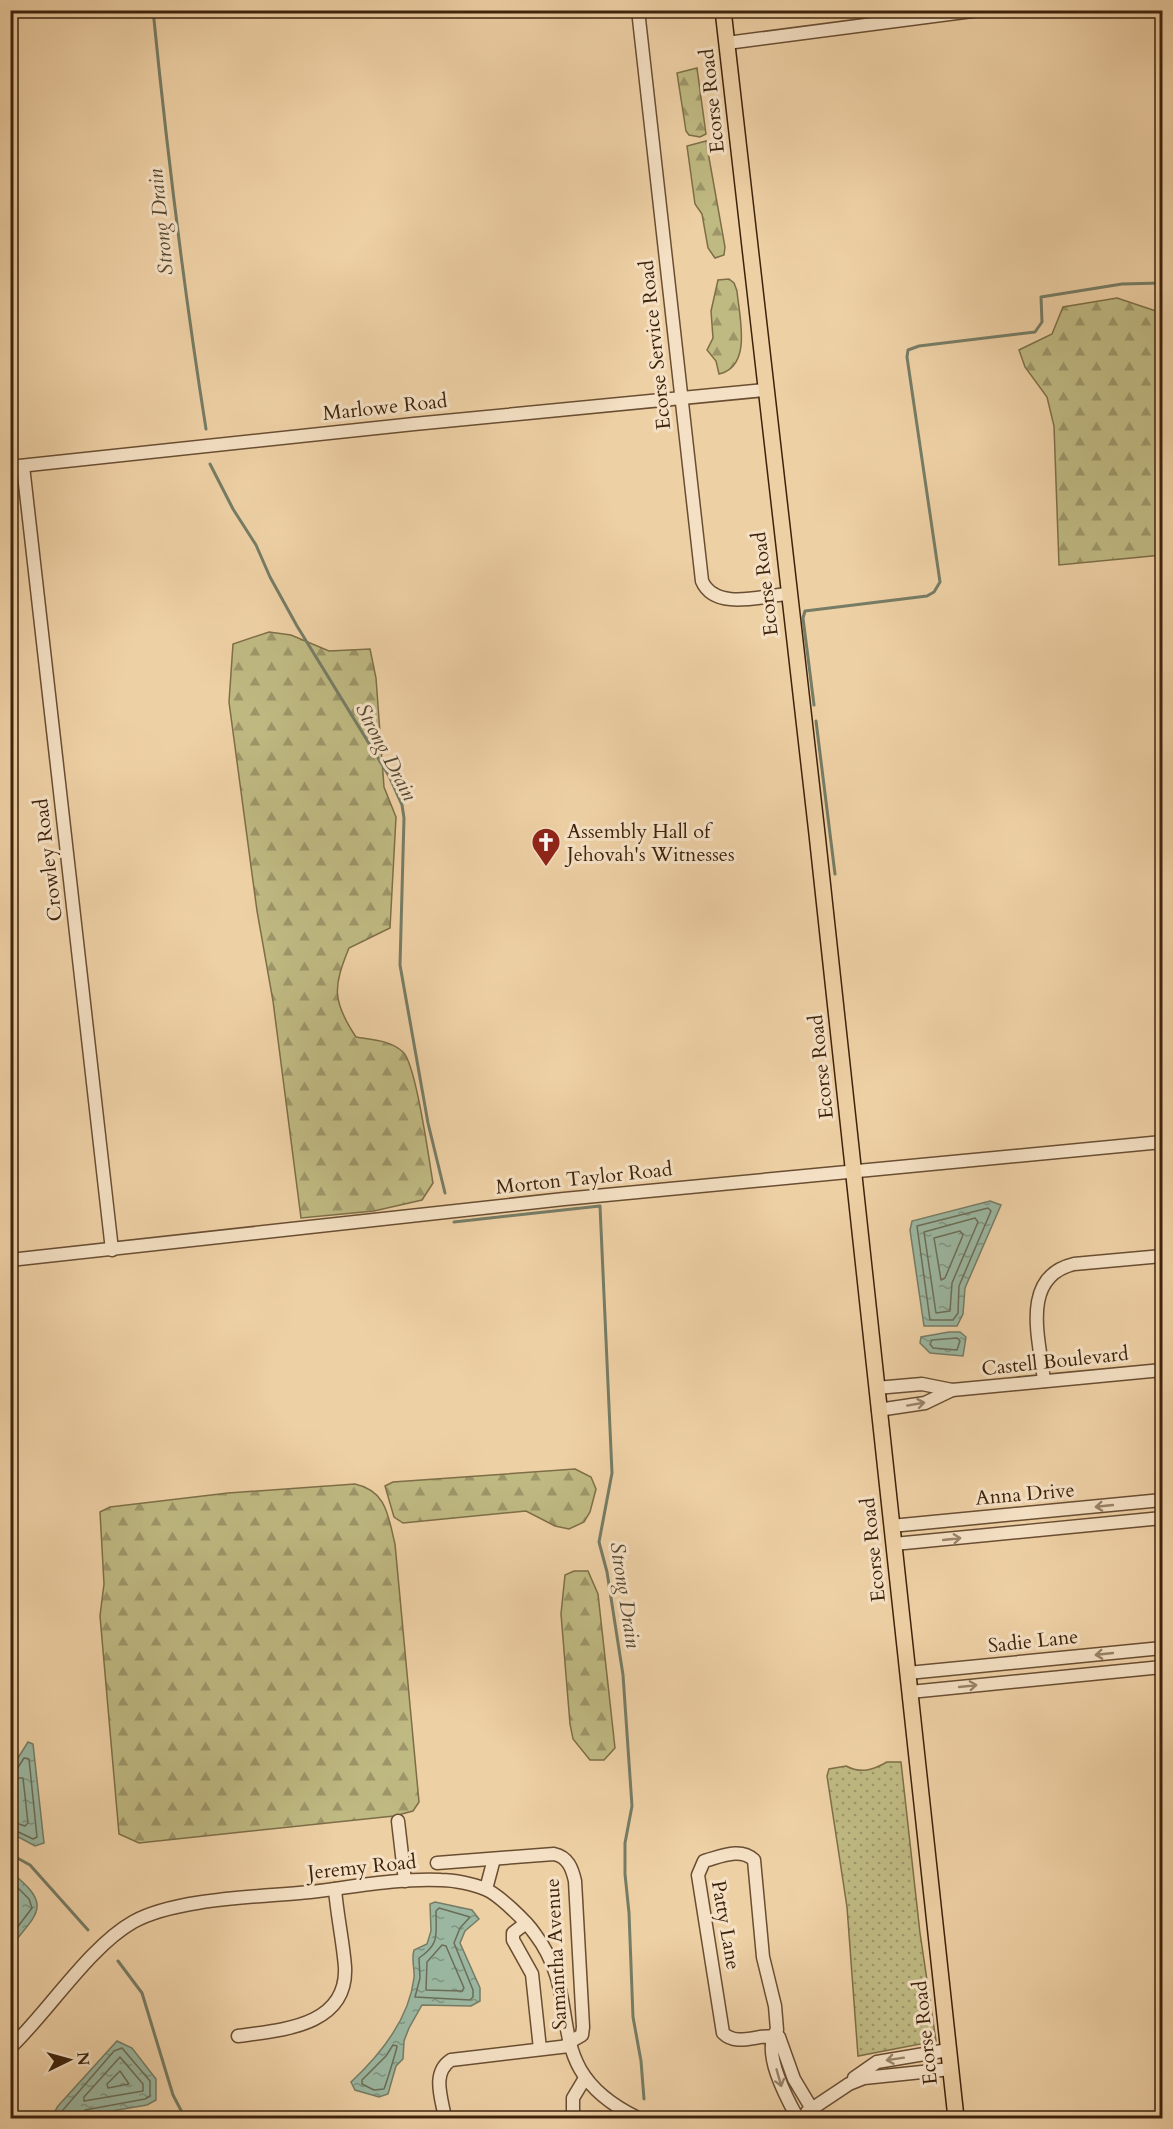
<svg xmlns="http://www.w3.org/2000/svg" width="1173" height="2129" viewBox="0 0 1173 2129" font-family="Cardo,serif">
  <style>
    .grass { fill: url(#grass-dots); stroke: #7e6e47; stroke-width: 1.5 }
    .forest { fill: url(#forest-firs); stroke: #7e6e47; stroke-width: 1.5 }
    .water { fill: url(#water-ripples); stroke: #767c65; stroke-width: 1.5 }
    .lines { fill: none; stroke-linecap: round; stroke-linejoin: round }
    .shore { stroke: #6c6d56; stroke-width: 1.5 }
    .stream { stroke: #767c65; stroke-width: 3 }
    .minor-casing { stroke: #6a4e32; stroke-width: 15 }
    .major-casing { stroke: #3e230c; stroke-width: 18 }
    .minor { stroke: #f4e0c4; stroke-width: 12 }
    .major { stroke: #eed0a5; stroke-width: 15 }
    .oneway { stroke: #998268 }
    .labels { text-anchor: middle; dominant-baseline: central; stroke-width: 6; stroke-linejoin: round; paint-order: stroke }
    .street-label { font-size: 20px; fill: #3e230c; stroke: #f4e0c4 }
    .poi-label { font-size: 20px; fill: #3e230c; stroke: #f4e0c4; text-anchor: start }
    .water-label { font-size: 21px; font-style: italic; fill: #554831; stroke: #f4e0c4 }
  </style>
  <defs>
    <pattern id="grass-dots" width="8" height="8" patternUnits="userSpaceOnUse" patternTransform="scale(1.5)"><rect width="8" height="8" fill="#bfb982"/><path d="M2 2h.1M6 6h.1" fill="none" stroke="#9d9669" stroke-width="1.8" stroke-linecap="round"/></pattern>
    <pattern id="forest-firs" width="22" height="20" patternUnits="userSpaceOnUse" patternTransform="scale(1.5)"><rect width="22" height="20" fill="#bfb982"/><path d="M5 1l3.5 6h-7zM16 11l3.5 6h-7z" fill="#9d9669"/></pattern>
    <pattern id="water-ripples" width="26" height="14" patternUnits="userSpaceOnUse" patternTransform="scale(1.5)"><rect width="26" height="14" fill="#9bb7a1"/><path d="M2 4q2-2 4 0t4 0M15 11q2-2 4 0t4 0" fill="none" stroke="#809482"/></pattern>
  </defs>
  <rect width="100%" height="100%" fill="#eed0a5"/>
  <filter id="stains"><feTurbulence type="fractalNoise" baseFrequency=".00333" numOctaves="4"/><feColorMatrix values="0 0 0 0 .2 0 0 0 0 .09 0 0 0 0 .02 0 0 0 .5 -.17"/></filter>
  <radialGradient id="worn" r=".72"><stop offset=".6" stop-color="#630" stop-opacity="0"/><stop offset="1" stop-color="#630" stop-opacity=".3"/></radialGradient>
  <path class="grass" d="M 887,1762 L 901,1762 L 920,1933 L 936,2041 L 858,2056 L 847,1907 L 827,1776 L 829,1769 L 846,1766 C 861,1774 873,1770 887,1762 Z"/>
  <g class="forest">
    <polygon points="697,68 706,134 700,137 689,135 686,131 677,73"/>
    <polygon points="706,141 725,247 724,255 715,258 708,248 702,214 695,204 687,146"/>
    <path d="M 729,279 L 734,283 L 737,291 C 739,316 753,366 719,374 L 716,361 L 707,350 L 713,338 L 711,311 L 718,280 Z"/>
    <polygon points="1117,298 1162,313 1162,555 1059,565 1054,426 1047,397 1025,367 1019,350 1052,334 1063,307"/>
    <path d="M 269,632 L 291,635 L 329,651 L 370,649 L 376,678 L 384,787 L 396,817 L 390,928 L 349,948 C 333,987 332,1001 356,1037 C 373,1040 390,1040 403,1052 C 416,1064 429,1160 433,1183 L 422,1200 L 374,1211 L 301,1218 L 273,1001 L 257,911 L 229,702 L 233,644 Z"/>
    <polygon points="575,1469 591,1477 596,1489 590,1512 584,1522 569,1529 555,1526 526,1511 403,1523 394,1517 385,1486 393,1482"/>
    <path d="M 355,1484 C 387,1491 388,1516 395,1544 L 419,1802 L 413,1811 L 394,1816 L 139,1843 L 119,1834 L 100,1616 L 104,1584 L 100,1512 L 110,1507 L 228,1493 Z"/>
    <polygon points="574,1571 588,1571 598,1594 615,1748 604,1760 590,1760 573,1739 570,1724 561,1614 565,1575"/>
  </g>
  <g class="water">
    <polygon points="990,1201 1001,1205 965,1288 963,1314 957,1326 924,1326 910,1230 912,1221"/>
    <polygon points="949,1332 960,1332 966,1337 963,1356 930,1353 920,1343 921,1337"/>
    <polygon points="28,1742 33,1744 44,1843 35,1846 11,1833 11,1769"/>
    <path d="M 11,1872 C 52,1905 39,1912 11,1946 Z"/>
    <path d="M 435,1902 L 472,1910 L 479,1919 L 465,1931 L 460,1943 L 480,1988 L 480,2001 L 471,2006 L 422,2005 L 409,2028 L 404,2041 L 403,2059 L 396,2066 L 388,2094 L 379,2097 L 355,2090 L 351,2082 C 380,2055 409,2019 414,1978 C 415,1969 411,1960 414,1950 L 427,1944 L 431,1931 L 430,1904 Z"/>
    <polygon points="117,2041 132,2048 156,2079 156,2100 147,2105 70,2118 51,2118 58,2106"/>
  </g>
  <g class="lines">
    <g class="shore">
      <polygon points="988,1208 991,1211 959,1286 958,1313 953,1320 930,1320 917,1226"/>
      <polygon points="975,1218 978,1222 952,1283 950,1311 936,1313 924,1232"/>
      <polygon points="960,1231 963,1235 945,1278 941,1280 934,1238"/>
      <polygon points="957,1338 960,1341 957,1350 933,1348 930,1344 932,1340"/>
      <polyline points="10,1771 17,1769 24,1758 29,1759 37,1837 33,1839 10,1828"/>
      <polyline points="10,1778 23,1778 28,1823 25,1826 10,1821"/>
      <polyline points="10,1880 29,1899 32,1908 10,1937"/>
      <path d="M 439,1908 L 470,1917 L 460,1928 L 454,1943 L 473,1990 L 473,1997 L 470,2000 L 415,1997 L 420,1978 L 419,1958 C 440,1944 436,1935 436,1911 Z"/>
      <polygon points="442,1945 446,1946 464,1988 462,1991 426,1990 427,1962"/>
      <path d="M 393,2045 L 397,2046 C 397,2049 386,2084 384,2089 L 374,2090 L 362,2084 L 362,2080 L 386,2056 Z"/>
      <polygon points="120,2057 143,2084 143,2091 84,2101 84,2097"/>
      <polygon points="120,2071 129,2084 108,2088 107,2084"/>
      <polyline points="56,2118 114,2051 122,2048 150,2081 150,2096 145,2099 85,2110 80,2118"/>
    </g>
    <g class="stream">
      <path d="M 153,10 C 167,151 184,290 206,429"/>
      <polyline points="210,464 233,509 256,545 270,577 297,626 389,776 402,805 404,818 400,965 428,1123 445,1193"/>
      <polyline points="814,705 803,618 805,611 927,596 934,592 940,582 907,357 908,350 919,346 1035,332 1042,322 1041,297 1122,284 1162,283"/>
      <polyline points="816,721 835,874"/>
      <polyline points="454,1222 600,1206 612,1473 599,1542 607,1572 623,1675 632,1806 625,1843 625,1874 629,1913 633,2017 641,2061 644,2099"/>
      <polyline points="10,1854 30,1865 88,1930"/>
      <polyline points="118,1961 142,1993 173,2095 185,2118"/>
    </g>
    <g class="minor-casing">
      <g id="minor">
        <path d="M 638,10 L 702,581 C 715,611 762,596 787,594"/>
        <polyline points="727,43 980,10"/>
        <polyline points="23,466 112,1250"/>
        <polyline points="10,467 414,424 765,390"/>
        <polyline points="10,1260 564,1199 1162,1142"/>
        <path d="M 1044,1381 C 1040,1341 1019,1277 1074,1264 L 1162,1256"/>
        <polyline points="876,1388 922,1384 952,1390 1162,1370"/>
        <polyline points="878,1410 925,1403 952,1390"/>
        <polyline points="891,1526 1162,1500"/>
        <polyline points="894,1544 1162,1518"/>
        <polyline points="908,1673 1162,1648"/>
        <polyline points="910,1692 1162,1667"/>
        <polyline points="398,1821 405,1881"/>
        <path d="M 437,1863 L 554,1854 C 568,1857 572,1868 575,1881 L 583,2027 L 582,2035 L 568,2043"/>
        <polyline points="486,1889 494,1859"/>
        <polyline points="526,1923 513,1933 513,1940 532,1974 540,2049"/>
        <path d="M 238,2036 C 280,2030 348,2027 345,1967 C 343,1941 337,1915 335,1889"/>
        <path d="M 10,2048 C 48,2012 89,1947 133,1922 C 176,1898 260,1897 310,1892 C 353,1887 398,1878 441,1880 C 454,1880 473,1884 485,1889 C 498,1894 527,1922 535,1934 C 588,2004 535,2068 638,2118"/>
        <polyline points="854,2078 877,2062 948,2050"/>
        <polyline points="807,2112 849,2084 864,2078 951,2069"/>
        <path d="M 797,2117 C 786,2097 761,2051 777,2030 L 775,2006 L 763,1957 L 754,1860 C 740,1847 720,1857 704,1861 L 698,1875 L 723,2033 C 738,2048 761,2032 779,2037 L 794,2079 L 812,2109"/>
        <path d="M 445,2118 C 442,2099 431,2073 451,2060 L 569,2046"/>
        <polyline points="573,2118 573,2098 585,2078"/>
      </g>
    </g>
    <g class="major-casing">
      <polyline id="major" points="723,10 817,834 956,2118"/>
    </g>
    <use href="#minor" class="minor"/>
    <use href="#major" class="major"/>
  </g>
  <defs><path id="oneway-shaft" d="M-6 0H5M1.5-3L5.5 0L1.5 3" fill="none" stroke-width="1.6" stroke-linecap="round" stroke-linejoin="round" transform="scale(1.5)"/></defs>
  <g class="oneway">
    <use href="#oneway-shaft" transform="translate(916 1404) rotate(-10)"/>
    <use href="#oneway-shaft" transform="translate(1104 1506) rotate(174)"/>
    <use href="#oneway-shaft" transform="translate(952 1539) rotate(-6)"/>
    <use href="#oneway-shaft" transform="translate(1104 1654) rotate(174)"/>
    <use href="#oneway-shaft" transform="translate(968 1686) rotate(-6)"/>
    <use href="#oneway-shaft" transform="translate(895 2059) rotate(171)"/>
    <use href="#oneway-shaft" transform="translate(779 2078) rotate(74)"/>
  </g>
  <defs>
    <g id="church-pin" transform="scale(1.5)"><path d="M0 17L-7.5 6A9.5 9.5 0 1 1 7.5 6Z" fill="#8f2418" stroke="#f4e0c4"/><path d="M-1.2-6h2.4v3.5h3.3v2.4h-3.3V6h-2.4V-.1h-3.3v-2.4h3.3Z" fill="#fff"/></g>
  </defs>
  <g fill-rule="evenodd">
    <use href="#church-pin" x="546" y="842"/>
  </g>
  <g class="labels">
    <g class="street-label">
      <text transform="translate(712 101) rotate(-96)">Ecorse Road</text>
      <text transform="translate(655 345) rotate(-96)">Ecorse Service Road</text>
      <text transform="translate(385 407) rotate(-6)">Marlowe Road</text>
      <text transform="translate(765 584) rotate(-97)">Ecorse Road</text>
      <text transform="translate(48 860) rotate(-97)">Crowley Road</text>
      <text transform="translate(821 1067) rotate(-96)">Ecorse Road</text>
      <text transform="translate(584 1178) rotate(-6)">Morton Taylor Road</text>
      <text transform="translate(1055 1361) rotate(-6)">Castell Boulevard</text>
      <text transform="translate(1025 1494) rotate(-5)">Anna Drive</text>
      <text transform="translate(873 1550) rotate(-96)">Ecorse Road</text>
      <text transform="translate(1033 1641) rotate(-6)">Sadie Lane</text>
      <text transform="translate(362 1867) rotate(-6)">Jeremy Road</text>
      <text transform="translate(726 1925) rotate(80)">Patty Lane</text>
      <text transform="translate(556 1954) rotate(-93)">Samantha Avenue</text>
      <text transform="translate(925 2033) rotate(-96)">Ecorse Road</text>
    </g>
    <g class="poi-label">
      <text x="567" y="831">Assembly Hall of<tspan x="567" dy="23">Jehovah's Witnesses</tspan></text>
    </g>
    <g class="water-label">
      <text transform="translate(161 222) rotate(-96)">Strong Drain</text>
      <text transform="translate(386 752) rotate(62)">Strong Drain</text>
      <text transform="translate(625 1595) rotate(81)">Strong Drain</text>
    </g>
  </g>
  <rect width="1173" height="2129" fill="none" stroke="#eed0a5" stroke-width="36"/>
  <rect x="12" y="12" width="1149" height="2105" fill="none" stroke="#3e230c" stroke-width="3"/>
  <rect x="18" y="18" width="1137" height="2093" fill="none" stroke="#3e230c" stroke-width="1.5"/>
  <g transform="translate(69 2060) rotate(85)" stroke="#f4e0c4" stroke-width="4.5" paint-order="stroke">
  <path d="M0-4.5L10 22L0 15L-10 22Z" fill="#3e230c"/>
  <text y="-9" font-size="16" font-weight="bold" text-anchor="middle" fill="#3e230c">N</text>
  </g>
  <rect width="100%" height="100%" filter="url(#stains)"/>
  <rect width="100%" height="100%" fill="url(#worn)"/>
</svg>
